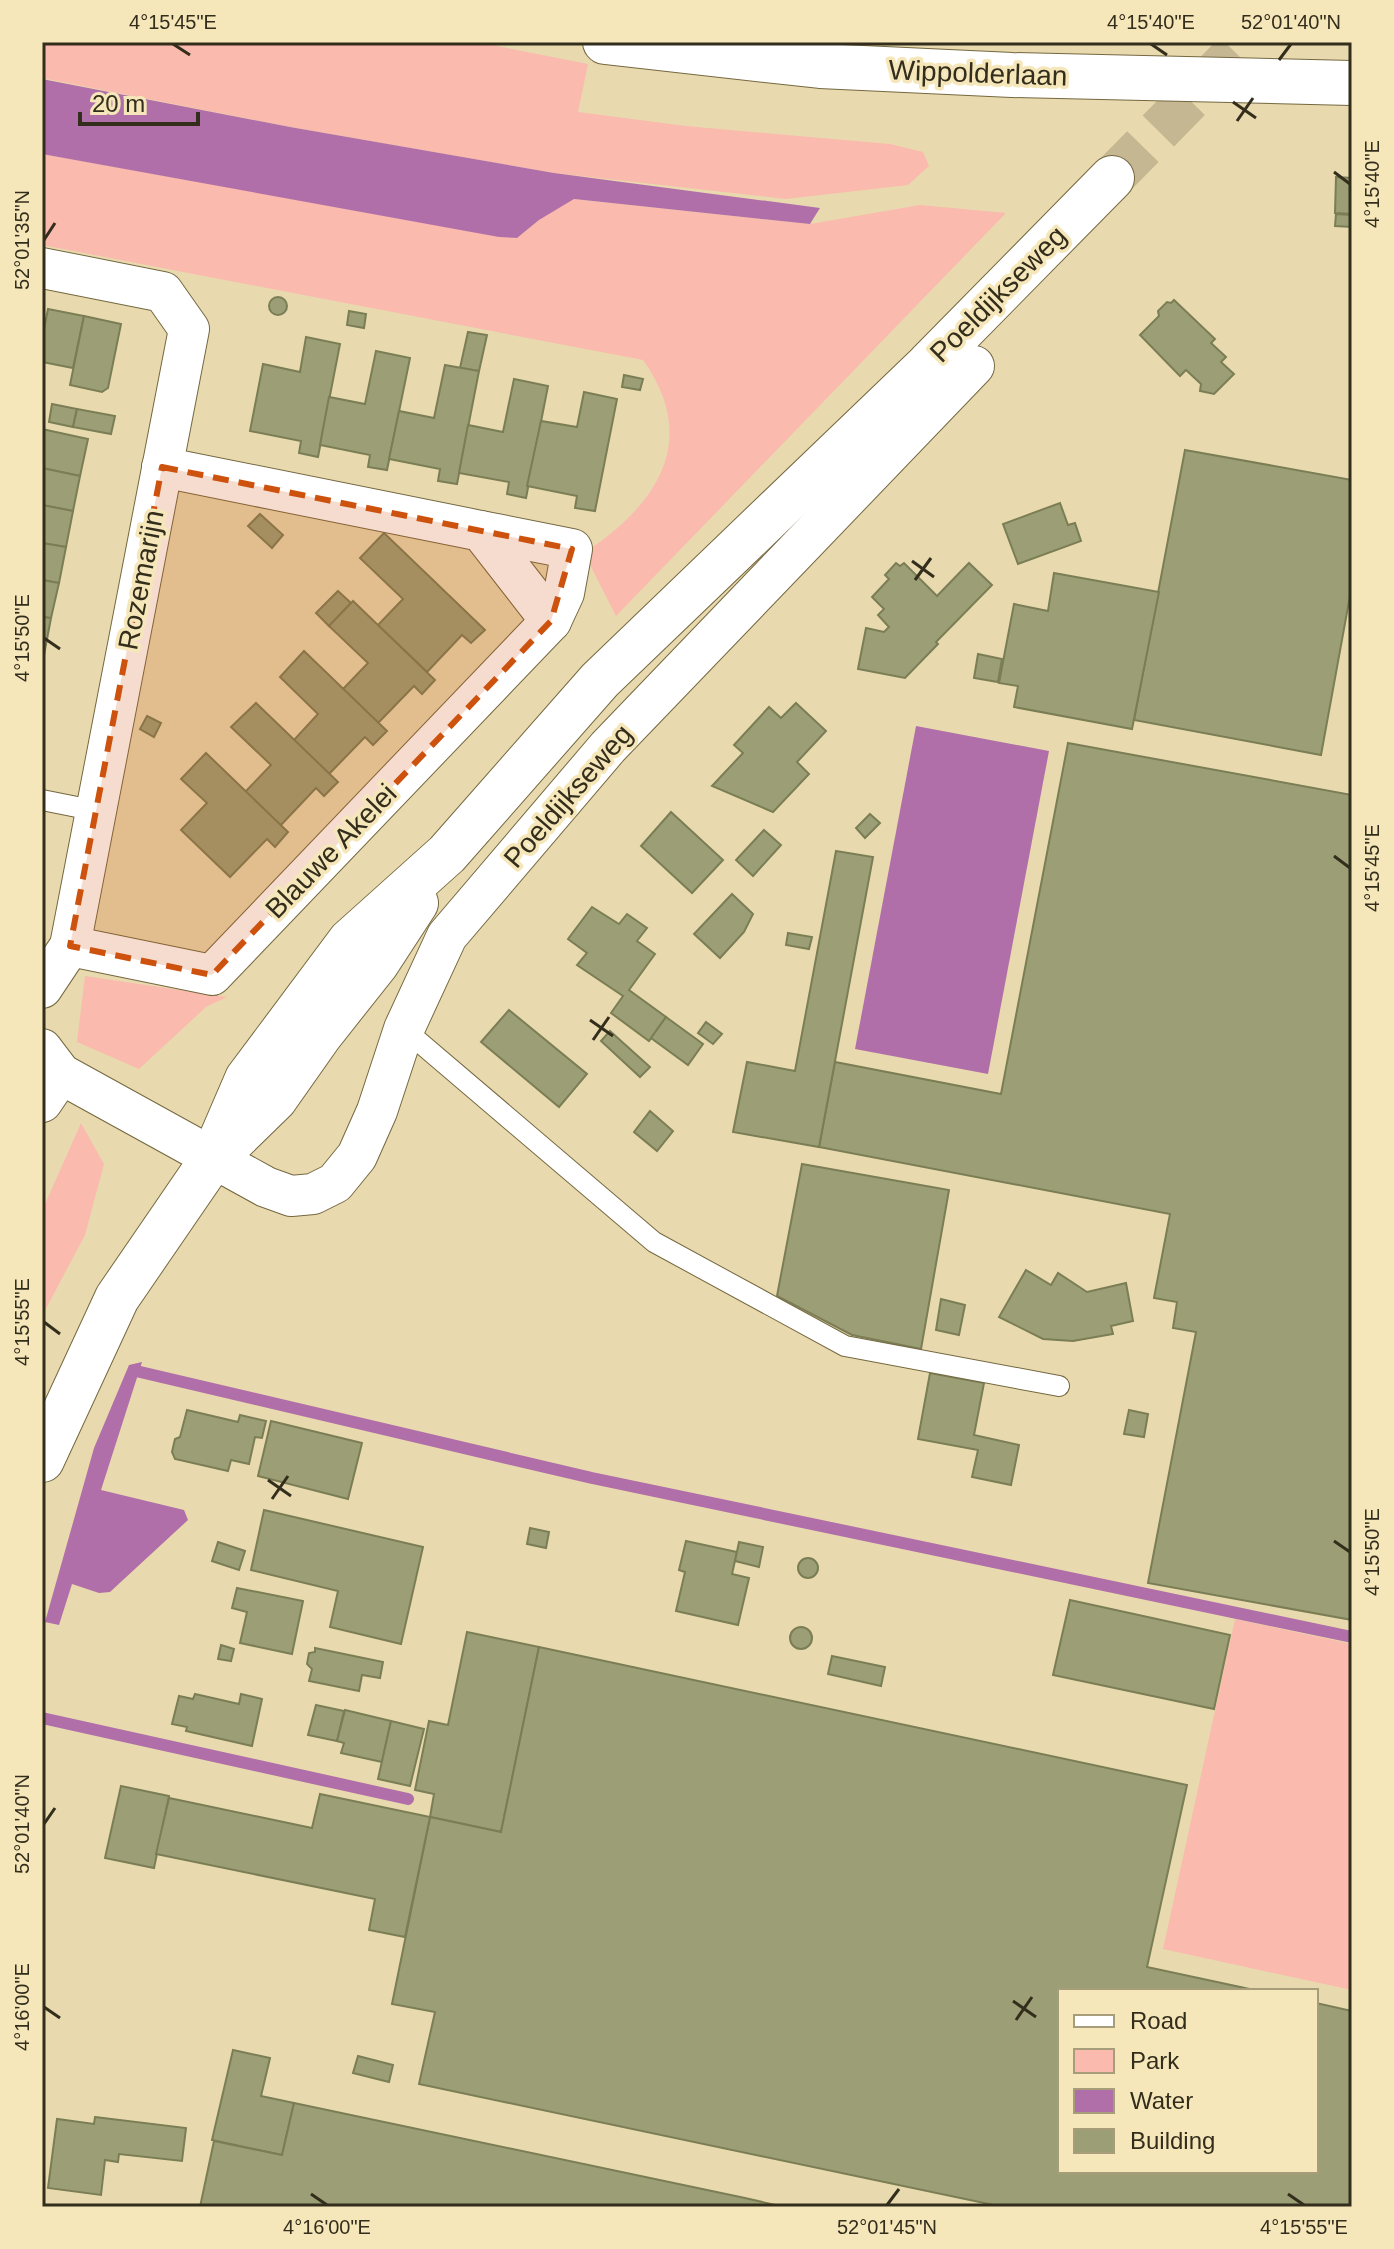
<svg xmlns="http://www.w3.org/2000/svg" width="1394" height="2249" viewBox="0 0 1394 2249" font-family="Helvetica,sans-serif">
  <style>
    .green { fill: #fabaae }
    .water { fill: #b16fa9 }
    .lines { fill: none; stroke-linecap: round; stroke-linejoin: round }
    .stream { stroke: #b16fa9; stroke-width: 12 }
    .building { fill: #9c9f75; stroke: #7b7e55; stroke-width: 2 }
    .tertiary-tunnel { stroke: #c4b791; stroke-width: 44; stroke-dasharray: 44 22; stroke-linecap: butt }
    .service-casing { stroke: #756840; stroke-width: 22 }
    .minor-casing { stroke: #756840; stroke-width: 42 }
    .tertiary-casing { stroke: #756840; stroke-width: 46 }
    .primary-casing { stroke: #756840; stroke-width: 46 }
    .service { stroke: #fff; stroke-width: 20 }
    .minor { stroke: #fff; stroke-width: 40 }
    .tertiary { stroke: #fff; stroke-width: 44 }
    .primary { stroke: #fff; stroke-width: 44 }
    .marked { fill: #cd520e; fill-opacity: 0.2; stroke: #cd520e; stroke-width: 6; stroke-dasharray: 16 10; stroke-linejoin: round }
    .ticks { fill: none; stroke: #332d1c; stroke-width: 3 }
    .labels { text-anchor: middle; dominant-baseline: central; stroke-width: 7; stroke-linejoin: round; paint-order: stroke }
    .street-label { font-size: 28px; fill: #332d1c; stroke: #f6e7bb }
    .neatline { fill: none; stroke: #332d1c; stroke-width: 3 }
    .ticks-label { font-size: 20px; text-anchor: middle; fill: #332d1c }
  </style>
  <rect width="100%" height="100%" fill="#e8daae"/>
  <g class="green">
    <polygon points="42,42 477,42 588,64 578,112 686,126 890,144 923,152 929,166 908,185 786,199 554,173 290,127 42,78"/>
    <path d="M 42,154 L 517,238 L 539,220 L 573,199 L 810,224 L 920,205 L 1006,213 L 616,616 L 584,553 C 656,506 701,441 643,360 L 42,245 Z"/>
    <polygon points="85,976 227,997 206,1007 139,1069 77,1042"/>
    <polygon points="81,1123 104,1164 85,1235 42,1316 42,1211"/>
    <polygon points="1235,1619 1352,1644 1352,1990 1163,1949"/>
  </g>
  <g class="water">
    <polygon points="42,79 290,127 554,173 820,208 810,224 574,199 539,220 517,238 499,237 42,154"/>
    <polygon points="916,726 1049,751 988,1074 855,1049"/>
    <polygon points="142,1362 101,1490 184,1510 188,1520 110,1592 99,1593 72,1584 59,1625 45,1622 94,1448 129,1365"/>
  </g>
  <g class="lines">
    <g class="stream">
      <polyline points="136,1371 592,1478 1352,1637"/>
      <polyline points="42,1718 408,1799"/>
    </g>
  </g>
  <g class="building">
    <polygon points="1336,177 1352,178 1352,214 1335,213"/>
    <polygon points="1336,214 1352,215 1352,227 1335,226"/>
    <circle cx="278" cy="306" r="9"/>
    <polygon points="1174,300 1215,339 1211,343 1226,357 1221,362 1234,374 1214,394 1200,391 1201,384 1186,370 1180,376 1140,335 1159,316 1158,311 1167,302 1171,303"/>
    <polygon points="48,309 84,316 73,368 42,362 42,339"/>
    <polygon points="349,311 366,314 364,328 347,325"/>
    <polygon points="84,316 121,324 108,388 102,392 70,385"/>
    <polygon points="468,332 487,335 479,371 460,368"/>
    <polygon points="306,337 340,344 318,457 299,453 301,441 250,431 263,364 300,372"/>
    <polygon points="376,351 410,358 387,470 368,467 370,455 320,445 329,397 365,404"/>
    <polygon points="445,365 479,371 457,484 438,481 440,469 389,459 399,411 434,418"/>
    <polygon points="624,375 643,379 640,390 622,387"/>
    <polygon points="514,379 548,386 526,498 507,494 509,482 459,473 468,425 503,432"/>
    <polygon points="584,392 617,399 595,511 575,508 577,496 527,486 541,421 577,427"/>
    <polygon points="52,404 77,409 73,427 49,422"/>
    <polygon points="77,409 115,416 111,434 73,427"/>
    <polygon points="42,429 88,439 80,476 42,468"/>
    <polygon points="1185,450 1352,480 1352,585 1321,755 1134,720"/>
    <polygon points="42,468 80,476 73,511 42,505"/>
    <polygon points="1060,503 1068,525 1075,523 1081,541 1018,564 1003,524"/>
    <polygon points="42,505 73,511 66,547 42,543"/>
    <polygon points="260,514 283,535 272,548 248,526"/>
    <polygon points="384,533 485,630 471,643 462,635 427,672 378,625 403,599 360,558"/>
    <polygon points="42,543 66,547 59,583 42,580"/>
    <polygon points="896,563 900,566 904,563 937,596 969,563 992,585 936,642 938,644 905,678 858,669 866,628 884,632 889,627 878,615 884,609 872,597 889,579 885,575"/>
    <polygon points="1054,573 1159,592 1132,729 1014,707 1018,686 999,683 1014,604 1048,611"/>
    <polygon points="42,580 59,583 51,618 42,617"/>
    <polygon points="338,591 351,603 329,626 316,613"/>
    <polygon points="353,601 435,680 422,694 414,686 378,723 343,689 368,663 329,626"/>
    <polygon points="42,617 51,618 44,655 42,654"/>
    <polygon points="304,651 387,731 373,745 365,737 329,774 294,740 318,714 280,677"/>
    <polygon points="978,654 1002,659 998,682 974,678"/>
    <polygon points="256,703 338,782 324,796 316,788 280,826 245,792 271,765 231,727"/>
    <polygon points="796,703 826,731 797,762 809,774 773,812 712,786 743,753 734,745 769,707 781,718"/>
    <polygon points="147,716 161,723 154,737 140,729"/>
    <polygon points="1068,743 1352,795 1352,1620 1148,1583 1196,1332 1173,1328 1177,1302 1154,1298 1170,1214 819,1147 835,1062 1001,1094"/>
    <polygon points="206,753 288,832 275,847 267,839 230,877 181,830 207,803 181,779"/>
    <polygon points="671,812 723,860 692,893 641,846"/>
    <polygon points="870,814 880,823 865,838 856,828"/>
    <polygon points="764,830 781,845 753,876 736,860"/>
    <polygon points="836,851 873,857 819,1147 733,1132 747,1062 795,1071"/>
    <polygon points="732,894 753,914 744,932 720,958 694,934"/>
    <polygon points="592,907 619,924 627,914 647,928 637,941 655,954 629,990 666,1017 649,1041 611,1013 623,996 577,965 587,953 568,939"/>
    <polygon points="788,933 812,937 809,949 786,945"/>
    <polygon points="509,1010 587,1074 559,1107 481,1042"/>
    <polygon points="666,1017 703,1044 688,1065 651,1038"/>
    <polygon points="706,1022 722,1034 713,1044 698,1033"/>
    <polygon points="610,1031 650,1067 640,1077 601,1041"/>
    <polygon points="650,1111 673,1131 657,1151 634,1132"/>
    <polygon points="802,1164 949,1190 921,1349 852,1335 777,1296"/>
    <polygon points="1026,1270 1051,1285 1058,1273 1087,1292 1126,1283 1133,1321 1111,1326 1113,1334 1073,1341 1043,1339 999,1317"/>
    <polygon points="941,1299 965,1305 959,1335 936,1330"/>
    <polygon points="930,1373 984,1383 974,1435 1019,1445 1011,1485 972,1477 978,1450 918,1439"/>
    <polygon points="187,1410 238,1422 240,1415 266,1421 262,1438 255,1437 249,1464 231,1460 228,1471 175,1459 172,1452 175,1439 180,1437"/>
    <polygon points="1129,1410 1148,1414 1144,1437 1124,1434"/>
    <polygon points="271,1421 362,1443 348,1499 258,1476"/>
    <polygon points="264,1510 423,1547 401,1644 330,1627 338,1591 251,1570"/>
    <polygon points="530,1528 549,1532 546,1548 527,1544"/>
    <polygon points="686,1541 737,1552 732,1574 749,1578 738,1625 676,1611 685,1572 679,1570"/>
    <polygon points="218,1542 245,1551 239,1570 212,1561"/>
    <polygon points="739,1542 763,1547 759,1567 735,1561"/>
    <circle cx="808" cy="1568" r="10"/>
    <polygon points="237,1588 303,1601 292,1654 240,1643 247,1612 232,1608"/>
    <polygon points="1070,1600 1230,1635 1214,1709 1053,1675"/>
    <circle cx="801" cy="1638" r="11"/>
    <polygon points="467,1632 539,1647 501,1832 430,1817 434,1794 415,1790 429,1721 448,1725"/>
    <polygon points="221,1645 234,1649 231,1661 218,1659"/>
    <polygon points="539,1647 1187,1785 1147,1967 1259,1991 1060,1991 1060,2171 1316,2171 1316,2003 1352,2011 1352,2207 1003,2207 419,2084 435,2012 392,2004 430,1817 501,1832"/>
    <polygon points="315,1648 383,1662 380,1678 362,1675 359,1691 309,1681 312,1669 307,1664 309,1653 315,1652"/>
    <polygon points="832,1656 885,1667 881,1686 828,1674"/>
    <polygon points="195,1694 239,1704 241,1694 262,1699 252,1746 186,1731 187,1727 172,1724 179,1696 193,1699"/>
    <polygon points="316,1705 344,1711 337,1741 308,1735"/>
    <polygon points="345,1710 391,1721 382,1762 341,1753 344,1743 337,1741"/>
    <polygon points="391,1721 424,1729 410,1786 378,1779"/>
    <polygon points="121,1786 169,1796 154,1868 105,1858"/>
    <polygon points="320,1794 430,1817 405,1937 369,1930 375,1899 156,1854 169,1798 312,1828"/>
    <polygon points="233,2050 270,2058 261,2096 294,2103 282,2155 212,2140"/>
    <polygon points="358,2056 393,2065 389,2082 353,2073"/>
    <polygon points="294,2103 745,2198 784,2207 200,2207 214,2141 282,2155"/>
    <polygon points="95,2117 186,2128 182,2161 119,2154 118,2162 105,2160 101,2195 48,2188 57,2119 94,2124"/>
  </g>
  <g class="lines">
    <polyline class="tertiary-tunnel" points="1112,178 1246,42"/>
    <g class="service-casing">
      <g id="service">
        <polyline points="42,800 97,811"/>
        <polyline points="404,1029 654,1242 845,1346 1059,1386"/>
      </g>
    </g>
    <g class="minor-casing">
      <g id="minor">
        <polyline points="42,268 163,292 189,329 70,946 42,988"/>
        <polyline points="481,531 572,549 564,593 551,621"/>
        <polyline points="70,946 212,975 551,621 481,531 162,467"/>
        <polyline points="42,1049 61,1074 266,1187 291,1196 313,1194 335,1183 357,1156 377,1111 404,1029 447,936 608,747 974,366"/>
        <polyline points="42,1102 61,1074"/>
      </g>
    </g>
    <g class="tertiary-casing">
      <g id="tertiary">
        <polyline points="228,1145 275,1099 320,1035 377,963 416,903"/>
        <polyline points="42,1460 117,1298 213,1158 247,1079 350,941 447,854 600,680 928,365 1112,178"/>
      </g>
    </g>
    <g class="primary-casing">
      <polyline id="primary" points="605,42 820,66 1012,75 1352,83"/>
    </g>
    <use href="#service" class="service"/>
    <use href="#minor" class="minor"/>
    <use href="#tertiary" class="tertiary"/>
    <use href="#primary" class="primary"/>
  </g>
  <path class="marked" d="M 162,467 L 572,549 L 551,621 L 212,975 L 70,946 Z"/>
  <path class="ticks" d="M 173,44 L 190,55M 1151,44 L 1167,55M 1279,60 L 1291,44M 1233,102 L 1256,118M 1237,121 L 1253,98M 1334,172 L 1350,184M 44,240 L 55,223M 912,561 L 934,577M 915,580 L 931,558M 44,638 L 60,649M 1334,856 L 1350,868M 590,1020 L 613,1036M 593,1040 L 609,1017M 44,1322 L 60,1334M 268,1480 L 291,1496M 272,1499 L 288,1476M 1334,1541 L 1350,1552M 44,1824 L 55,1808M 1013,2001 L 1036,2017M 44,2007 L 60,2018M 1016,2020 L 1032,1997M 311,2194 L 327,2205M 1288,2194 L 1304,2205M 887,2205 L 899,2189"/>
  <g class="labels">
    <g class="street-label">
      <text transform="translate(978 73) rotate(2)">Wippolderlaan</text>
      <text transform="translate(998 294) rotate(-45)">Poeldijkseweg</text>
      <text transform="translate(141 580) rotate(-79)">Rozemarijn</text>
      <text transform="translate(568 796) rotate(-49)">Poeldijkseweg</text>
      <text transform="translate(331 851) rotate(-46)">Blauwe Akelei</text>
    </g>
  </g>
  <rect width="1394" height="2249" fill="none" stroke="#f6e7bb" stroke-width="88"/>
  <rect x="1058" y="1989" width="260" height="184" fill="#f6e7bb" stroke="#a89d7b" stroke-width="2"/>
  <rect x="1074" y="2015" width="40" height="12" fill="#ffffff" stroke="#a89d7b" stroke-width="2"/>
  <text x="1130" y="2029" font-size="24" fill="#332d1c">Road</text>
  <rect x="1074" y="2049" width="40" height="24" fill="#fabaae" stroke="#a89d7b" stroke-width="2"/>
  <text x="1130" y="2069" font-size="24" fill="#332d1c">Park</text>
  <rect x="1074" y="2089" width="40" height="24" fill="#b16fa9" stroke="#a89d7b" stroke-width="2"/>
  <text x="1130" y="2109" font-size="24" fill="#332d1c">Water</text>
  <rect x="1074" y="2129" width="40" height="24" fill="#9c9f75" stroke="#a89d7b" stroke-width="2"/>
  <text x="1130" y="2149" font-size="24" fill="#332d1c">Building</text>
  <path d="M80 112v12h118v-12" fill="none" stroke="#332d1c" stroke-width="4"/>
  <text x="92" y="112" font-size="24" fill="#332d1c" stroke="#f6e7bb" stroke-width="6" paint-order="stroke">20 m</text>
  <rect x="44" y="44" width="1306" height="2161" class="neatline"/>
  <g class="ticks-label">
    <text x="173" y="29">4°15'45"E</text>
    <text x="1151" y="29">4°15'40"E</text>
    <text x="1291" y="29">52°01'40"N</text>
    <text transform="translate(1372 184) rotate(-90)" y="7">4°15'40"E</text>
    <text transform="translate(22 240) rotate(-90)" y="7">52°01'35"N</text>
    <text transform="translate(22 638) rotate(-90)" y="7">4°15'50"E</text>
    <text transform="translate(1372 868) rotate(-90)" y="7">4°15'45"E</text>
    <text transform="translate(22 1322) rotate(-90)" y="7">4°15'55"E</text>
    <text transform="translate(1372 1552) rotate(-90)" y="7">4°15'50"E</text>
    <text transform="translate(22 1824) rotate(-90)" y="7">52°01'40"N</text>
    <text transform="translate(22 2007) rotate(-90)" y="7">4°16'00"E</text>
    <text x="327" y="2234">4°16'00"E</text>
    <text x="887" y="2234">52°01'45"N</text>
    <text x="1304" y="2234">4°15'55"E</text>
  </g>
</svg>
